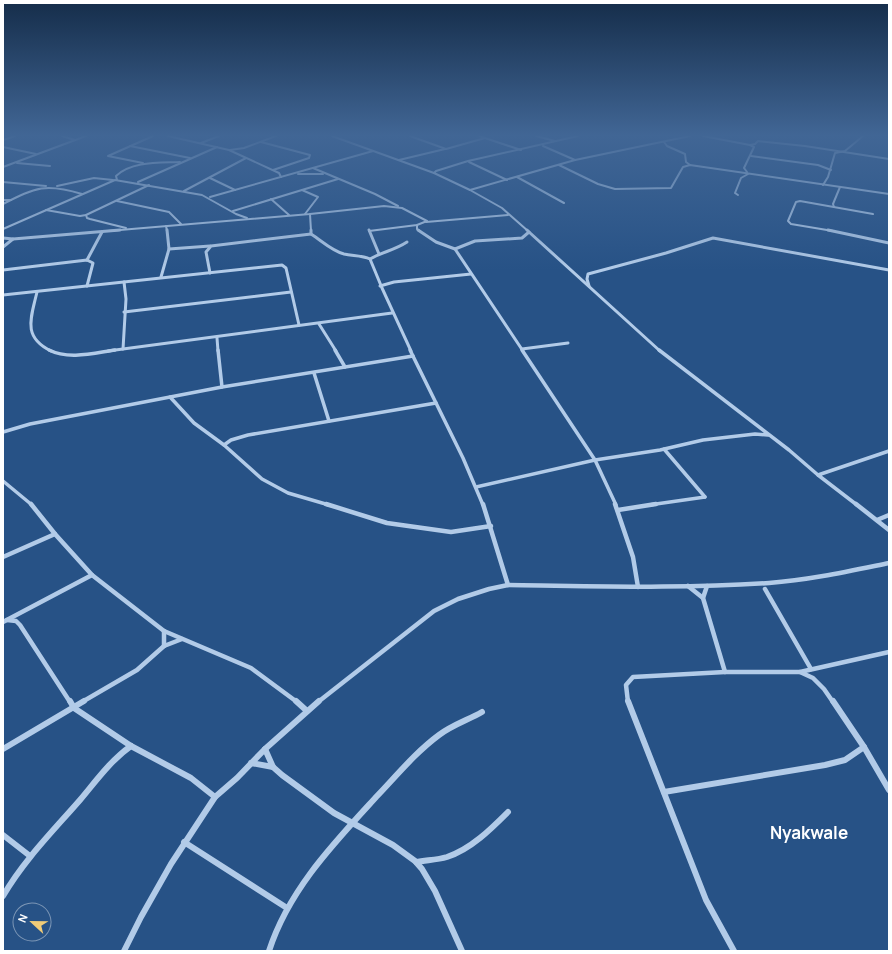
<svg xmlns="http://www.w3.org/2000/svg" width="892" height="954" viewBox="0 0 892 954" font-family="Manrope,sans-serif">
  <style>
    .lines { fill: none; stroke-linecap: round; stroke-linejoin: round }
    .street-far4 { stroke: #b2cbe8; stroke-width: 2 }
    .street-far3 { stroke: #b2cbe8; stroke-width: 3 }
    .street-far2 { stroke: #b2cbe8; stroke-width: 3.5 }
    .street-far1 { stroke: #b2cbe8; stroke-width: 4.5 }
    .street { stroke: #b2cbe8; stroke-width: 6 }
    .labels { text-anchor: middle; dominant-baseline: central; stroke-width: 3; stroke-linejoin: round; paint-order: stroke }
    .near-quarter-label { font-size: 17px; font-weight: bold; fill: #fff; stroke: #275286 }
  </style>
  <rect width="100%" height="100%" fill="#275286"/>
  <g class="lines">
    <g class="street-far4">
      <polyline points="62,136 75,140"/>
      <polyline points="168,136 229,150 279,173 281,177"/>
      <polyline points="332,136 434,173"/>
      <polyline points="410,136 446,149 485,138"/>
      <polyline points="479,136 521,150"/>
      <polyline points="536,136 555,141"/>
      <polyline points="703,136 750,145 755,144 758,141 805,146 889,159"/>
      <polyline points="3,140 15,136"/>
      <polyline points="261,142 310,155 309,158 273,170"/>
      <polyline points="664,142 667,146 685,154 686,162 690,165"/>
      <polyline points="201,143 219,136"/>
      <polyline points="130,146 190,158"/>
      <polyline points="543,146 575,160"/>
      <polyline points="3,147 36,154"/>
      <polyline points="230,150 244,148 276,136"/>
      <polyline points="751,156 818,165 831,170"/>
      <polyline points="399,160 445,149"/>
      <polyline points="469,162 507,180"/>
      <polyline points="17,163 50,166"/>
      <polyline points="143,163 108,156 153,136"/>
      <polyline points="559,165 598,184 615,189 671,188 683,167 690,165 889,194"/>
      <polyline points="3,167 86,136"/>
      <polyline points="313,168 375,194 398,206"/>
      <polyline points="747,172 744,168 754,147 750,145"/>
      <polyline points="298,174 323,174"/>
      <polyline points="517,177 564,203"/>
      <polyline points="210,178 235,190"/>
      <path d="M 117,180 L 116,176 C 132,161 159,163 180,162"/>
      <polyline points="3,182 46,186"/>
      <polyline points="138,182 217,147"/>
      <polyline points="823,185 828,177 835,153 845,151 863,136"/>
      <polyline points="57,186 94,178 113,180"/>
      <polyline points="302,190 318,197 305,214"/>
      <polyline points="470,190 575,160 690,136"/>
      <polyline points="184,191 246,158"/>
      <polyline points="738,195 735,193 741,178 748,174"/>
      <polyline points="210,197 373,151"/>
      <polyline points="271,199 289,215"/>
      <polyline points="3,200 11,200"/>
      <polyline points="117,201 169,212 181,224"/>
      <path d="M 3,204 C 36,187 46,183 82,194"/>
      <polyline points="834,207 833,204 840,187"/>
      <polyline points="46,210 80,216 86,215 149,185"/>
      <polyline points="233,211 338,179"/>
      <polyline points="310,214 311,231"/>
      <polyline points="86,215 87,218 90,219 126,228"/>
      <polyline points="426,222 508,215"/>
      <polyline points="417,225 417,229 420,231"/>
      <polyline points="166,226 167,231"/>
      <polyline points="3,229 115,180 202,195 236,214 247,218"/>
      <polyline points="108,231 310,214 384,206 402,208 427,221 417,225 369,231"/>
      <polyline points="528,231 502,208 470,190 434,173 436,171 468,161 578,136"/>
      <polyline points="833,231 791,224 788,221 796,202 800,201 873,214"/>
    </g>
    <g class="street-far3">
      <path d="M 311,230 L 311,234 C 322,241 332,251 344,254 C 353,256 362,255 370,259 L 382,288 L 411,351"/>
      <polyline points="369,230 379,254"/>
      <polyline points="418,230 436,242 455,249 523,351"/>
      <polyline points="828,230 889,243"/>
      <polyline points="529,232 660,351"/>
      <polyline points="3,238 13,239 120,230"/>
      <polyline points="3,247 13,239"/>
      <polyline points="169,249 210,246"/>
      <polyline points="455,249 475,241 522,238 529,232 527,230"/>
      <path d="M 370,259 C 382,252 395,250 407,242"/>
      <polyline points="87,260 102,232"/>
      <polyline points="3,270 87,260 93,263 87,286"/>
      <polyline points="210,273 206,252 211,246 311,234"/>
      <polyline points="161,277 169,249 167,230"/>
      <polyline points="380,286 394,282 471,274"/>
      <polyline points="589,286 587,279 588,274 666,253 713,238 889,270"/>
      <path d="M 37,292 C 31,318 22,337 51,351"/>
      <polyline points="3,295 282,265 286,268 299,325"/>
      <polyline points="124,312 291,292"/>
      <polyline points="319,324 336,351"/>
      <polyline points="217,338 218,351"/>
      <polyline points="123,349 126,299 124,282"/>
      <polyline points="522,349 568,343"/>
      <polyline points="108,351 392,313"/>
    </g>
    <g class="street-far2">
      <path d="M 49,350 C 69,360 94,353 115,350"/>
      <polyline points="218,350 222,387"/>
      <polyline points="335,350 345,367"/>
      <polyline points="410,350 463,458 483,505"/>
      <polyline points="522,350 595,460 616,505"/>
      <polyline points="659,350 789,450 818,475"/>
      <polyline points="314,373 329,421"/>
      <polyline points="170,397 194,423 224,445 262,479 288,493 329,505"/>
      <polyline points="3,432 30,424 222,387 413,356"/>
      <polyline points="224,445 231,440 248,435 436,403"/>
      <polyline points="664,449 705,497"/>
      <polyline points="3,481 32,505"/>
      <polyline points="476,487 595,460 660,450 703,440 755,434 768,435"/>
      <polyline points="649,505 705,497"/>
      <polyline points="857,505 818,475 889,451"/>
    </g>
    <g class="street-far1">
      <polyline points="31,504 55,534 92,575 164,631 251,668 297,702"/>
      <polyline points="326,504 387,523 451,532 491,526"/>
      <polyline points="483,504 508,585"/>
      <polyline points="615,504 633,557 638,587"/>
      <polyline points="856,504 889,530"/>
      <polyline points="618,510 656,504"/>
      <polyline points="877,520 889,515"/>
      <polyline points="3,557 55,534"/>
      <polyline points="688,586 703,598"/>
      <polyline points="707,586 703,598 725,672"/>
      <polyline points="765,589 811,669"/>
      <polyline points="7,620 16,621 20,625 70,702"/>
      <polyline points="3,622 92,575"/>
      <polyline points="164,631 164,646"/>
      <polyline points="800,672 889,652"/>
      <polyline points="82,702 137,670 164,646 182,639"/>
      <path d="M 318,702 L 434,611 L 458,599 L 489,589 L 508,585 C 595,586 682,589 769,583 C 810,580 850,571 889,563"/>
      <polyline points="628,702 626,685 633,677 725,672 800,672 813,678 824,689 833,702"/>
    </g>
    <g class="street">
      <polyline points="70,701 74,708 131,746 191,778 215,797"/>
      <polyline points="296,701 307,711"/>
      <polyline points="628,701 706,900 734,951"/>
      <polyline points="833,701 864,747 889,790"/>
      <polyline points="3,749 84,701"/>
      <polyline points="265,749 273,767 282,775 334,813 393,845 415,861 422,869 435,891 462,951"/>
      <polyline points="251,763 273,767"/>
      <polyline points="664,792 825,765 845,760 864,747"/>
      <polyline points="3,835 30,856"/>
      <polyline points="184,842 287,908"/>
      <path d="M 416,862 C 426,860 437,860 447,857 C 471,849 491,829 508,812"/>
      <path d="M 3,896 C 24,860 53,831 80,800 C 96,781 111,760 131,746"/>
      <polyline points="124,951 141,917 171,864 215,797 237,778 265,749 319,701"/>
      <path d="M 269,951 C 289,889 335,842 378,795 C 398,774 416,752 439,735 C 452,725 468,720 482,712"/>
    </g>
  </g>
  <linearGradient id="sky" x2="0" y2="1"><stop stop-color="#152d4a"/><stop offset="0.5" stop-color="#416695"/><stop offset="1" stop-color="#416695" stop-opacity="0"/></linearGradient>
  <rect width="892" height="270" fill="url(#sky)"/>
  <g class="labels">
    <g class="near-quarter-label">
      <text x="809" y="832">Nyakwale</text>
    </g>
  </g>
  <rect width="892" height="954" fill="none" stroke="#ffffff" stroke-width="8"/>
  <g transform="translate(32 922) rotate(292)"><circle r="19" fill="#275286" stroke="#7d97b6"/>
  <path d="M0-3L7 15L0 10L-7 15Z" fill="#f0cc78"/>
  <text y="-6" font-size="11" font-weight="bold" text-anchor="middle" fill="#ffffff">N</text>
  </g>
</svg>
